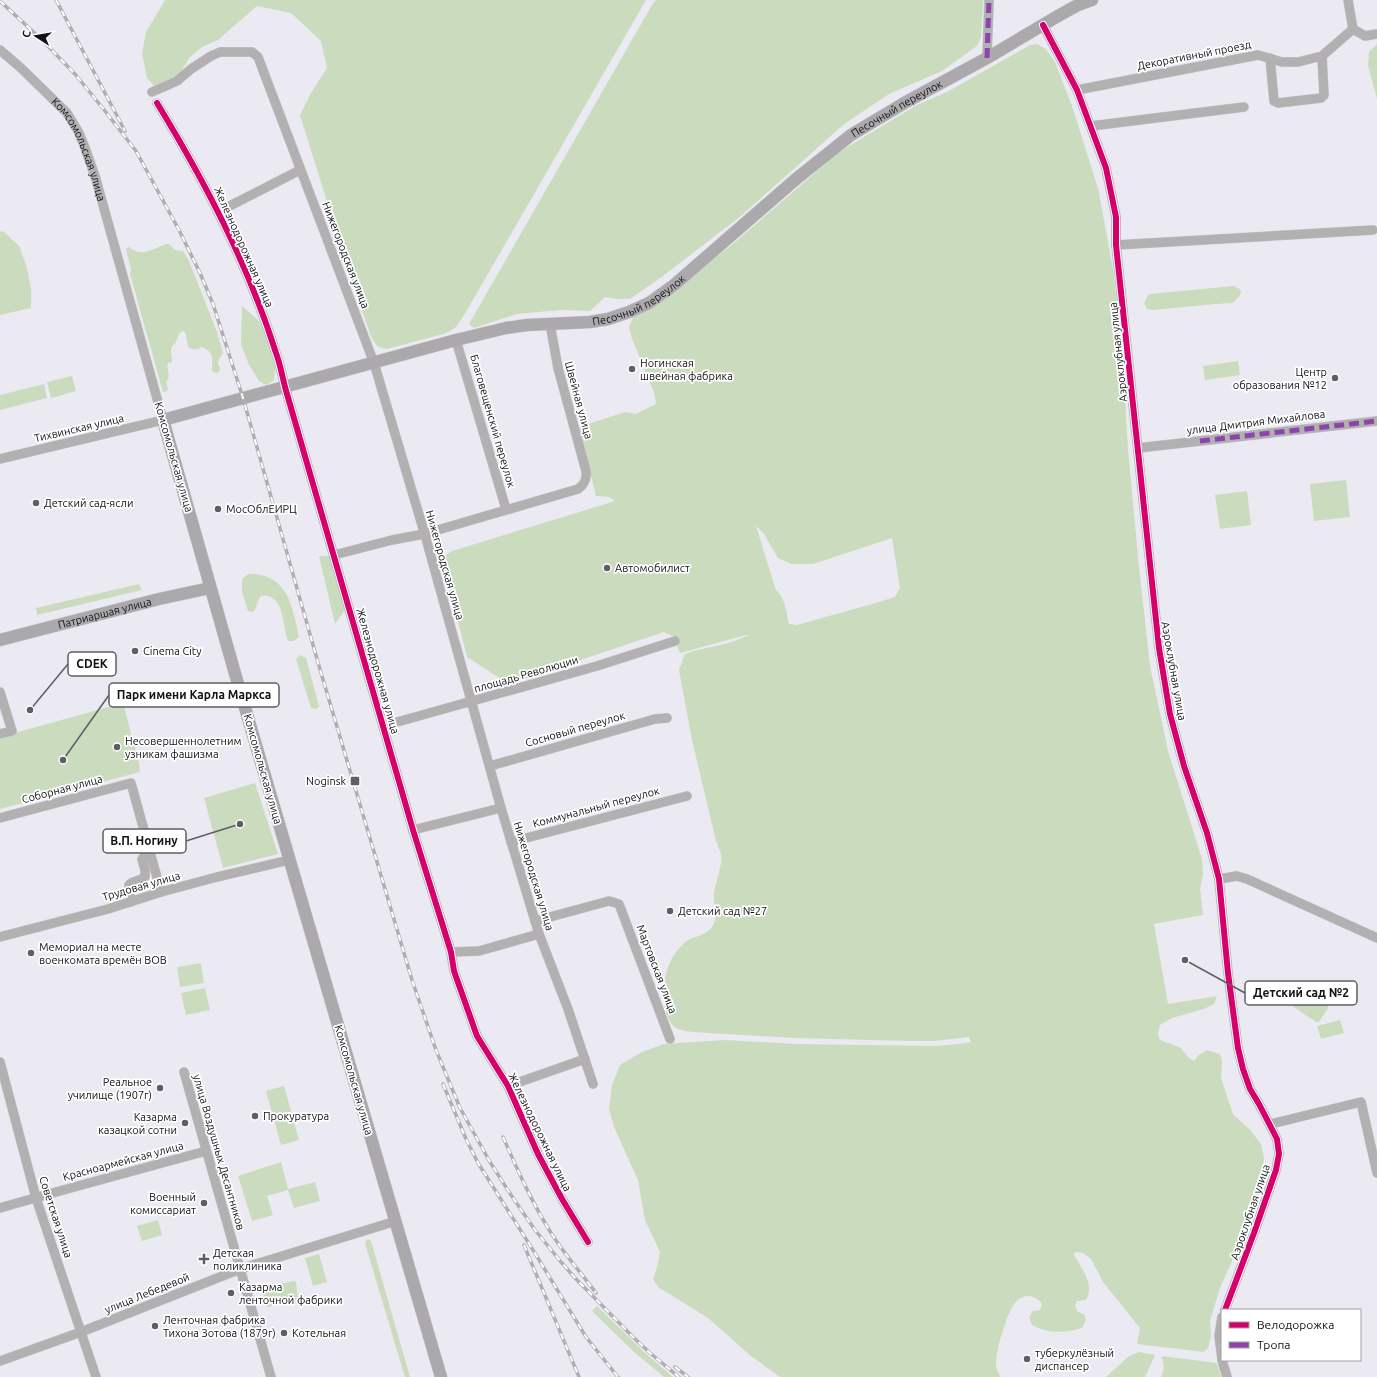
<svg xmlns="http://www.w3.org/2000/svg" width="1377" height="1377" viewBox="0 0 1377 1377" font-family="Ubuntu,sans-serif">
  <style>
    .green { fill: #cadcbd; fill-rule: evenodd }
    .lines { fill: none; stroke-linecap: round; stroke-linejoin: round }
    .minor-casing { stroke: #c9c8cf; stroke-width: 10 }
    .major-casing { stroke: #c9c8cf; stroke-width: 13 }
    .minor { stroke: #b3b0b2; stroke-width: 9 }
    .major { stroke: #aba9ac; stroke-width: 12 }
    .rail-casing { stroke: #b0aeb2; stroke-width: 3.5 }
    .rail { stroke: #fff; stroke-width: 2; stroke-dasharray: 6; stroke-linecap: butt }
    .quiet { stroke: #8e44ad; stroke-width: 5; stroke-dasharray: 10 5; stroke-linecap: butt }
    .cycleway-casing { stroke: #fff; stroke-width: 8 }
    .cycleway { stroke: #d6006c; stroke-width: 6 }
    .poi-dot { fill: #5e5e64; stroke: #fff; stroke-width: 1.5 }
    .labels { text-anchor: middle; dominant-baseline: central; stroke-width: 3.5; stroke-linejoin: round; paint-order: stroke }
    .street-label { font-size: 11px; fill: #121217; stroke: #fff }
    .poi-label { font-size: 11px; fill: #121217; stroke: #fff; text-anchor: start }
    .leader { fill: none; stroke: #5e5e64; stroke-width: 1.5 }
    .callout-dot { fill: #5e5e64; stroke: #fff; stroke-width: 1.5 }
    .callout { fill: #fff; stroke: #5e5e64; stroke-width: 1.5 }
    .callout-label { font-size: 12px; text-anchor: middle; font-weight: bold; fill: #121217 }
  </style>
  <rect width="100%" height="100%" fill="#ebeaf3"/>
  <g class="green">
    <polygon points="165,0 646,0 466,312 456,327 447,333 387,349 378,347 372,339 351,279 300,115 311,93 327,68 321,41 291,13 257,6 218,40 202,47 190,57 178,76 156,88 147,78 142,54 146,32"/>
    <polygon points="656,0 983,0 981,37 977,46 942,71 889,94 843,125 741,216 663,276 630,299 617,299 605,297 590,311 561,310 517,314 474,328 469,324 652,5"/>
    <path d="M 1037,44 L 1046,49 L 1055,62 L 1072,106 L 1098,188 L 1113,269 L 1122,348 L 1128,449 L 1139,567 L 1150,666 L 1168,751 L 1202,859 L 1203,875 L 1200,888 L 1203,915 L 1154,924 L 1168,1004 L 1217,996 L 1214,1004 L 1204,1009 L 1172,1018 L 1160,1025 L 1158,1034 L 1160,1040 L 1181,1048 L 1189,1058 L 1194,1061 L 1199,1055 L 1207,1050 L 1220,1054 L 1222,1061 L 1221,1078 L 1233,1114 L 1251,1131 L 1261,1144 L 1264,1158 L 1261,1184 L 1232,1261 L 1220,1288 L 1210,1321 L 1211,1337 L 1208,1348 L 1204,1352 L 1137,1344 L 1140,1328 L 1103,1282 L 1091,1259 L 1083,1253 L 1075,1252 L 1074,1255 C 1082,1269 1095,1285 1086,1300 L 1077,1301 L 1075,1306 L 1078,1312 L 1084,1314 L 1086,1320 L 1082,1328 C 1064,1333 1049,1334 1032,1325 L 1029,1317 L 1033,1311 L 1040,1310 L 1042,1304 C 1035,1294 1022,1293 1014,1304 C 1007,1314 996,1350 996,1363 C 996,1368 998,1374 1001,1377 L 780,1377 L 751,1356 L 708,1318 L 658,1287 L 653,1279 L 657,1268 L 660,1252 L 645,1220 L 638,1180 L 614,1127 L 609,1109 L 612,1085 L 620,1065 L 642,1052 L 664,1044 L 678,1043 L 725,1040 L 795,1044 L 937,1046 L 959,1044 L 971,1042 L 969,1037 L 935,1041 L 909,1041 L 795,1038 L 692,1032 C 685,1031 675,1030 671,1023 C 658,1004 663,967 677,951 C 680,947 685,942 688,940 C 697,936 706,935 712,927 C 719,916 713,906 714,894 C 715,884 723,864 721,855 C 720,851 718,846 716,841 L 692,740 L 679,670 L 685,654 C 706,646 730,646 750,634 L 680,653 L 673,636 L 664,632 L 509,684 L 467,657 L 442,558 L 452,551 L 615,501 L 609,497 L 596,496 L 579,427 L 625,412 L 636,414 L 656,404 L 654,392 L 632,339 L 629,327 L 633,317 L 667,296 L 734,243 L 839,152 L 917,105 L 947,92 L 1030,45 ZM 756,526 L 764,534 L 778,558 L 791,564 L 813,564 L 892,538 L 900,588 L 895,597 L 872,604 L 797,625 L 789,624 C 786,612 786,599 776,590 Z"/>
    <polygon points="1377,44 1377,99 1368,65 1369,52"/>
    <polygon points="0,231 4,232 19,246 27,268 31,289 31,308 0,315"/>
    <path d="M 166,244 L 169,244 L 175,250 L 183,251 L 189,261 L 217,332 L 223,353 C 219,359 216,362 220,368 L 219,372 L 215,373 L 212,371 C 212,358 215,353 202,347 C 197,350 192,350 188,347 L 186,335 L 184,331 L 180,332 L 175,344 L 172,346 L 171,350 L 172,362 L 168,363 C 166,369 170,372 168,380 L 166,381 L 168,389 L 167,391 L 163,392 L 130,274 L 131,269 L 126,249 L 129,247 C 141,258 152,249 166,244 Z"/>
    <polygon points="1234,286 1241,290 1240,295 1233,303 1216,304 1153,310 1147,309 1144,303 1149,294"/>
    <polygon points="242,306 259,321 270,345 276,363 274,380 266,385 259,381 249,365 241,344"/>
    <polygon points="1238,361 1240,375 1205,380 1203,366"/>
    <polygon points="72,376 76,391 51,398 47,382"/>
    <polygon points="44,384 47,398 0,410 0,395"/>
    <polygon points="1346,480 1350,517 1314,521 1310,484"/>
    <polygon points="1247,491 1251,525 1220,529 1215,495"/>
    <polygon points="319,556 332,556 346,608 335,624"/>
    <path d="M 248,574 C 288,573 292,606 299,637 L 294,641 L 288,641 C 282,626 285,593 261,596 C 256,602 258,607 253,612 L 248,611 L 242,592 L 242,579 Z"/>
    <polygon points="139,584 142,590 37,615 36,608"/>
    <polygon points="300,655 306,658 319,706 316,709 311,708 296,659"/>
    <polygon points="123,703 140,767 139,767 140,772 0,809 0,737"/>
    <polygon points="255,783 278,854 223,868 204,798"/>
    <polygon points="201,963 204,983 180,987 177,967"/>
    <polygon points="205,988 210,1010 186,1015 181,993"/>
    <polygon points="1299,989 1303,989 1328,1006 1328,1008 1319,1022 1316,1022 1291,1005 1290,1002"/>
    <polygon points="1340,1020 1344,1033 1321,1039 1317,1026"/>
    <polygon points="284,1086 299,1140 281,1145 266,1091"/>
    <polygon points="281,1162 288,1189 315,1182 320,1201 294,1208 288,1190 267,1196 273,1215 252,1221 238,1176"/>
    <polygon points="158,1220 162,1235 142,1241 137,1226"/>
    <polygon points="368,1239 371,1241 410,1377 405,1377 367,1250 365,1242"/>
    <polygon points="319,1254 327,1282 313,1286 305,1258"/>
    <polygon points="294,1281 296,1282 298,1300 267,1307 265,1305 262,1289 263,1287"/>
    <polygon points="597,1306 644,1352 673,1377 664,1377 634,1352 592,1311"/>
    <polygon points="1139,1352 1155,1355 1145,1377 1106,1377 1129,1356"/>
    <polygon points="1162,1356 1217,1363 1221,1377 1161,1377 1164,1368"/>
  </g>
  <g class="lines">
    <g class="minor-casing">
      <g id="minor">
        <polyline points="1348,0 1353,29"/>
        <polyline points="1043,25 1077,90 1106,168 1116,217 1116,245 1159,648 1170,714 1184,766 1207,833 1219,879 1228,973 1238,1048 1243,1069 1250,1089 1259,1104 1277,1139 1279,1154 1276,1170 1254,1233 1225,1310"/>
        <polyline points="1353,29 1365,36 1377,34"/>
        <path id="s1" d="M 0,50 L 21,68 L 67,113 L 78,131 L 84,145 L 95,176 L 163,420 L 0,459"/>
        <polyline points="987,58 989,0"/>
        <polyline points="1270,58 1274,101 1278,103 1321,98 1324,95 1322,56"/>
        <polyline points="1077,90 1258,55 1282,62 1298,62 1322,56 1353,29"/>
        <polyline points="152,92 177,81 191,69 211,56 220,52 252,52 258,57 374,363 425,535 501,808 539,934 568,1009 593,1084"/>
        <path d="M 157,103 C 205,182 248,264 276,353 C 281,366 283,381 287,394 L 413,830 L 451,952 L 454,971 L 477,1036 L 508,1086 L 538,1154 L 562,1199 L 588,1242"/>
        <polyline points="1091,126 1244,107"/>
        <polyline points="218,212 300,170"/>
        <polyline points="1116,245 1373,230"/>
        <polyline points="456,340 506,509"/>
        <polyline points="1138,448 1377,421"/>
        <path d="M 334,555 L 392,540 L 424,534 L 578,489 C 585,484 587,479 586,471 L 558,368 L 550,324"/>
        <polyline points="0,692 12,731 0,734"/>
        <polyline points="383,726 597,666 675,641"/>
        <polyline points="490,766 655,719 667,718"/>
        <polyline points="0,818 131,783 161,892"/>
        <polyline points="413,830 501,808"/>
        <polyline points="511,842 687,796"/>
        <polyline points="1219,879 1237,876 1247,879 1377,938"/>
        <path d="M 131,902 L 129,890 L 129,885 C 134,880 140,881 145,877 L 145,870 L 142,859 L 151,850"/>
        <polyline points="535,921 609,901 619,904 670,1039"/>
        <polyline points="0,937 108,909 161,892 217,877 289,860"/>
        <polyline points="451,952 479,951 539,934"/>
        <polyline points="0,1062 36,1198 96,1377"/>
        <polyline points="184,1072 271,1377"/>
        <polyline points="508,1086 585,1059"/>
        <polyline points="1271,1124 1361,1102 1377,1173"/>
        <polyline points="0,1208 56,1192 206,1151"/>
        <polyline points="1222,1317 1219,1336 1222,1359"/>
        <polyline points="1222,1360 1227,1377"/>
        <polyline points="0,1361 81,1332 240,1269 396,1221"/>
      </g>
    </g>
    <g class="major-casing">
      <g id="major">
        <path id="s2" d="M 0,640 L 159,599 L 210,588"/>
        <path id="s3" d="M 441,1377 L 234,670 L 163,420 L 456,340 L 506,328 L 527,325 L 590,322 L 608,319 L 629,312 L 649,303 L 674,285 L 796,179 L 851,135 L 906,102 L 987,58 L 1058,16 L 1076,6 L 1092,0"/>
      </g>
    </g>
    <use href="#minor" class="minor"/>
    <use href="#major" class="major"/>
    <g class="rail-casing">
      <g id="rail">
        <polyline points="56,0 125,131"/>
        <polyline points="0,1 42,40 75,74 105,111 136,151 179,230 200,273 213,304 243,398 319,666 412,980 436,1050 460,1108 490,1162 511,1195 535,1230 561,1262 576,1279 632,1336 650,1353 679,1377"/>
        <polyline points="443,1084 466,1139 478,1163 533,1250 586,1337 618,1377"/>
        <path d="M 503,1137 C 518,1171 533,1205 553,1236 C 566,1256 582,1274 596,1293"/>
        <polyline points="524,1245 579,1377"/>
        <polyline points="675,1367 688,1377"/>
      </g>
    </g>
    <use href="#rail" class="rail"/>
    <g class="quiet">
      <polyline points="987,58 989,0"/>
      <polyline points="1200,441 1377,421"/>
    </g>
    <g class="cycleway-casing">
      <g id="cycleway">
        <polyline points="1043,25 1077,90 1106,168 1116,217 1116,245 1159,648 1170,714 1184,766 1207,833 1219,879 1228,973 1238,1048 1243,1069 1250,1089 1259,1104 1277,1139 1279,1154 1276,1170 1254,1233 1225,1310"/>
        <path d="M 157,103 C 205,182 248,264 276,353 C 281,366 283,381 287,394 L 413,830 L 451,952 L 454,971 L 477,1036 L 508,1086 L 538,1154 L 562,1199 L 588,1242"/>
      </g>
    </g>
    <use href="#cycleway" class="cycleway"/>
  </g>
  <g class="poi-dot">
    <circle cx="632" cy="369" r="4"/>
    <circle cx="1335" cy="378" r="4"/>
    <circle cx="36" cy="503" r="4"/>
    <circle cx="218" cy="509" r="4"/>
    <circle cx="607" cy="568" r="4"/>
    <circle cx="135" cy="651" r="4"/>
    <circle cx="117" cy="747" r="4"/>
    <rect x="350" y="776" width="10" height="10" rx="2"/>
    <circle cx="670" cy="911" r="4"/>
    <circle cx="31" cy="953" r="4"/>
    <circle cx="160" cy="1088" r="4"/>
    <circle cx="255" cy="1116" r="4"/>
    <circle cx="185" cy="1123" r="4"/>
    <circle cx="204" cy="1203" r="4"/>
    <path d="M202 1253h4v4h4v4h-4v4h-4v-4h-4v-4h4z"/>
    <circle cx="231" cy="1293" r="4"/>
    <circle cx="155" cy="1326" r="4"/>
    <circle cx="284" cy="1333" r="4"/>
    <circle cx="1027" cy="1359" r="4"/>
  </g>
  <g class="labels">
    <g class="street-label">
      <text transform="translate(1194 55) rotate(-11)">Декоративный проезд</text>
      <text stroke="none"><textPath href="#s3" startOffset="1814">Песочный переулок</textPath></text>
      <text stroke="none"><textPath href="#s1" startOffset="130">Комсомольская улица</textPath></text>
      <text transform="translate(244 247) rotate(66)">Железнодорожная улица</text>
      <text transform="translate(346 255) rotate(69)">Нижегородская улица</text>
      <text stroke="none"><textPath href="#s3" startOffset="1490">Песочный переулок</textPath></text>
      <text transform="translate(1118 352) rotate(-96)">Аэроклубная улица</text>
      <text transform="translate(579 400) rotate(75)">Швейная улица</text>
      <text transform="translate(493 421) rotate(74)">Благовещенский переулок</text>
      <text transform="translate(1256 422) rotate(-7)">улица Дмитрия Михайлова</text>
      <text transform="translate(79 428) rotate(-13)">Тихвинская улица</text>
      <text transform="translate(174 457) rotate(74)">Комсомольская улица</text>
      <text transform="translate(445 565) rotate(74)">Нижегородская улица</text>
      <text stroke="none"><textPath href="#s2" startOffset="108">Патриаршая улица</textPath></text>
      <text transform="translate(378 671) rotate(74)">Железнодорожная улица</text>
      <text transform="translate(1174 671) rotate(80)">Аэроклубная улица</text>
      <text transform="translate(526 674) rotate(-16)">площадь Революции</text>
      <text transform="translate(575 729) rotate(-16)">Сосновый переулок</text>
      <text transform="translate(263 769) rotate(74)">Комсомольская улица</text>
      <text transform="translate(62 789) rotate(-15)">Соборная улица</text>
      <text transform="translate(596 807) rotate(-15)">Коммунальный переулок</text>
      <text transform="translate(534 876) rotate(73)">Нижегородская улица</text>
      <text transform="translate(141 886) rotate(-16)">Трудовая улица</text>
      <text transform="translate(657 969) rotate(69)">Мартовская улица</text>
      <text transform="translate(354 1080) rotate(74)">Комсомольская улица</text>
      <text transform="translate(540 1132) rotate(64)">Железнодорожная улица</text>
      <text transform="translate(219 1152) rotate(74)">улица Воздушных Десантников</text>
      <text transform="translate(123 1161) rotate(-15)">Красноармейская улица</text>
      <text transform="translate(1250 1212) rotate(-71)">Аэроклубная улица</text>
      <text transform="translate(56 1217) rotate(72)">Советская улица</text>
      <text transform="translate(147 1293) rotate(-22)">улица Лебедевой</text>
    </g>
    <g class="poi-label">
      <text x="640" y="363">Ногинская<tspan x="640" dy="13">швейная фабрика</tspan></text>
      <text x="1327" y="372" text-anchor="end">Центр<tspan x="1327" dy="13">образования №12</tspan></text>
      <text x="44" y="503">Детский сад-ясли</text>
      <text x="226" y="509">МосОблЕИРЦ</text>
      <text x="615" y="568">Автомобилист</text>
      <text x="143" y="651">Cinema City</text>
      <text x="125" y="741">Несовершеннолетним<tspan x="125" dy="13">узникам фашизма</tspan></text>
      <text x="346" y="781" text-anchor="end">Noginsk</text>
      <text x="678" y="911">Детский сад №27</text>
      <text x="39" y="947">Мемориал на месте<tspan x="39" dy="13">военкомата времён ВОВ</tspan></text>
      <text x="152" y="1082" text-anchor="end">Реальное<tspan x="152" dy="13">училище (1907г)</tspan></text>
      <text x="263" y="1116">Прокуратура</text>
      <text x="177" y="1117" text-anchor="end">Казарма<tspan x="177" dy="13">казацкой сотни</tspan></text>
      <text x="196" y="1197" text-anchor="end">Военный<tspan x="196" dy="13">комиссариат</tspan></text>
      <text x="213" y="1253">Детская<tspan x="213" dy="13">поликлиника</tspan></text>
      <text x="239" y="1287">Казарма<tspan x="239" dy="13">ленточной фабрики</tspan></text>
      <text x="163" y="1320">Ленточная фабрика<tspan x="163" dy="13">Тихона Зотова (1879г)</tspan></text>
      <text x="292" y="1333">Котельная</text>
      <text x="1035" y="1353">туберкулёзный<tspan x="1035" dy="13">диспансер</tspan></text>
    </g>
  </g>
  <path class="leader" d="M30 710L68 664M63 760L109 695M240 824L186 841M1185 960L1245 993"/>
  <g class="callout-dot">
    <circle cx="30" cy="710" r="4"/>
    <circle cx="63" cy="760" r="4"/>
    <circle cx="240" cy="824" r="4"/>
    <circle cx="1185" cy="960" r="4"/>
  </g>
  <g class="callout">
    <rect x="68" y="652" width="48" height="24" rx="4"/>
    <rect x="109" y="683" width="170" height="24" rx="4"/>
    <rect x="103" y="829" width="83" height="24" rx="4"/>
    <rect x="1245" y="981" width="112" height="24" rx="4"/>
  </g>
  <g class="callout-label">
    <text x="92" y="668">CDEK</text>
    <text x="194" y="699">Парк имени Карла Маркса</text>
    <text x="144" y="845">В.П. Ногину</text>
    <text x="1301" y="997">Детский сад №2</text>
  </g>
  <rect x="1221" y="1309" width="140" height="52" fill="#ffffff" stroke="#a0a0a2"/>
  <rect x="1229" y="1322" width="20" height="6" fill="#d6006c" stroke="#a0a0a2"/>
  <text x="1257" y="1329" font-size="12" fill="#121217">Велодорожка</text>
  <rect x="1229" y="1342" width="20" height="6" fill="#8e44ad" stroke="#a0a0a2"/>
  <text x="1257" y="1349" font-size="12" fill="#121217">Тропа</text>
  <g transform="translate(36 36) rotate(282)" stroke="#ffffff" stroke-width="3" paint-order="stroke">
  <path d="M0-3L7 15L0 10L-7 15Z" fill="#121217"/>
  <text y="-6" font-size="11" font-weight="bold" text-anchor="middle" fill="#121217">С</text>
  </g>
</svg>
